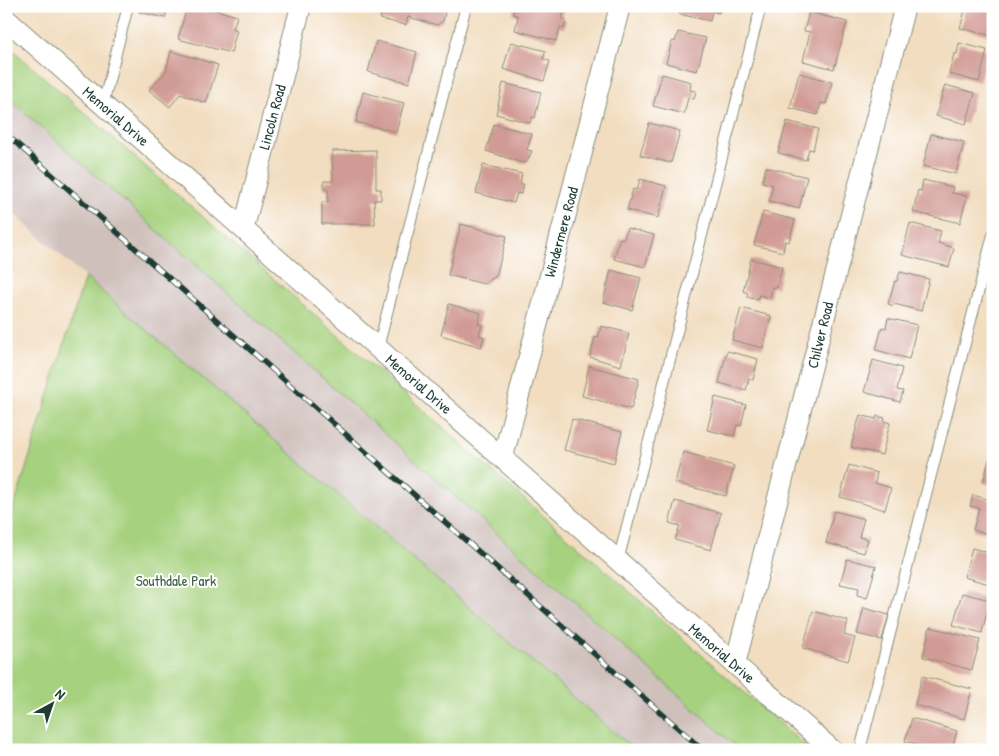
<svg xmlns="http://www.w3.org/2000/svg" width="999" height="756" viewBox="0 0 999 756" font-family="'Patrick Hand',sans-serif">
  <style>
    .industrial { fill: #cfc0bb }
    .green { fill: #a6d17e; stroke: #628759 }
    .building { fill: #d19b95 }
    .lines { fill: none; stroke-linecap: round; stroke-linejoin: round }
    .lane-casing { stroke: #888d7a; stroke-width: 12 }
    .street-casing { stroke: #888d7a; stroke-width: 22 }
    .lane { stroke: #fff; stroke-width: 10 }
    .street { stroke: #fff; stroke-width: 20 }
    .rail-casing { stroke: #1f3d34; stroke-width: 5.5 }
    .rail { stroke: #fff; stroke-width: 4; stroke-dasharray: 11; stroke-linecap: butt }
    .labels { text-anchor: middle; dominant-baseline: central; stroke-width: 4; stroke-linejoin: round; paint-order: stroke }
    .street-label { font-size: 15px; fill: #1f3d34; stroke: #fff }
    .park-label { font-size: 15px; fill: #416246; stroke: #fff }
  </style>
  <rect width="100%" height="100%" fill="#fff"/>
  <filter id="ink" filterUnits="userSpaceOnUse"><feTurbulence type="fractalNoise" baseFrequency=".02" numOctaves="2"/><feDisplacementMap in="SourceGraphic" scale="10" xChannelSelector="R" yChannelSelector="G"/><feConvolveMatrix kernelMatrix="1 2 1 2 8 2 1 2 1" color-interpolation-filters="sRGB"/></filter>
  <filter id="wash" filterUnits="userSpaceOnUse"><feTurbulence type="fractalNoise" baseFrequency=".0096" numOctaves="4" result="noise"/><feDisplacementMap in="SourceGraphic" scale="20" xChannelSelector="R" yChannelSelector="G"/><feGaussianBlur stdDeviation="1.12" result="paint"/><feColorMatrix in="noise" values="0 0 0 0 0 0 0 0 0 0 0 0 0 0 0 0 0 1.4 0 .05"/><feComposite in="paint" operator="in"/></filter>
  <g filter="url(#wash)">
    <rect width="100%" height="100%" fill="#f2ddc0"/>
    <polygon class="industrial" points="6,96 740,750 635,750 85,277 6,207"/>
    <g class="green">
      <polygon points="6,44 810,750 740,750 6,96"/>
      <polygon points="85,277 635,750 6,750 6,533"/>
    </g>
    <g id="blocks">
      <g class="building">
        <polygon points="140,6 169,6 165,18 139,12"/>
        <polygon points="187,6 201,6 237,16 233,29 237,30 231,53 178,39"/>
        <polygon points="383,6 445,6 446,8 443,21 437,25 408,17 406,25 380,19"/>
        <polygon points="515,6 565,7 562,19 566,20 564,29 560,27 556,41 515,30 518,16 513,14"/>
        <polygon points="675,6 721,6 719,13 712,11 710,21 679,14 680,8"/>
        <polygon points="969,6 993,6 992,36 960,28 966,7 969,8"/>
        <polygon points="809,12 847,22 834,69 803,61 810,32 804,31"/>
        <polygon points="678,32 706,38 697,71 666,63 672,41 675,42"/>
        <polygon points="376,41 417,52 409,83 368,72"/>
        <polygon points="511,42 546,51 543,59 550,61 544,81 503,69"/>
        <polygon points="959,43 987,50 979,82 949,74 954,54 957,54"/>
        <polygon points="171,51 218,65 206,103 180,94 170,107 149,90 166,71"/>
        <polygon points="799,73 832,82 826,104 821,103 818,115 790,108"/>
        <polygon points="662,74 691,82 690,90 696,91 694,99 688,98 684,114 653,106"/>
        <polygon points="503,83 541,92 535,118 532,117 530,123 496,114"/>
        <polygon points="945,85 975,93 966,124 936,116"/>
        <polygon points="363,92 404,103 396,132 356,122"/>
        <polygon points="787,121 818,129 813,150 809,149 806,160 778,153"/>
        <polygon points="649,123 680,131 671,163 640,155"/>
        <polygon points="494,124 532,134 527,150 532,151 527,162 523,163 486,151"/>
        <polygon points="931,134 964,142 956,174 923,166"/>
        <polygon points="376,150 376,189 381,189 381,200 374,200 375,224 322,224 322,202 328,202 328,189 324,189 324,181 333,181 332,151"/>
        <polygon points="483,165 522,174 520,184 524,185 521,194 517,193 514,203 476,193"/>
        <polygon points="766,167 807,177 799,209 769,201 773,185 762,182"/>
        <polygon points="640,179 666,186 658,218 627,210 633,189 637,190"/>
        <polygon points="923,180 953,187 952,193 967,196 960,223 913,212 918,190 921,191"/>
        <polygon points="763,212 795,220 789,242 785,241 783,252 754,245"/>
        <polygon points="910,223 941,231 938,243 954,248 949,267 902,255"/>
        <polygon points="461,224 507,236 496,276 484,284 448,275"/>
        <polygon points="627,228 654,235 645,267 614,259 620,238 624,239"/>
        <polygon points="751,259 782,267 777,288 772,287 770,298 759,295 758,300 747,297 748,293 743,291"/>
        <polygon points="611,270 641,278 632,310 603,302"/>
        <polygon points="900,272 929,279 921,311 894,304 893,306 888,304 895,281 897,281"/>
        <polygon points="449,304 481,313 478,324 482,325 479,335 484,337 481,347 441,335"/>
        <polygon points="741,308 771,316 763,348 732,340"/>
        <polygon points="888,318 917,325 909,359 876,350 882,327 886,328"/>
        <polygon points="601,326 629,333 621,366 590,357 595,337 598,338"/>
        <polygon points="727,351 758,359 753,380 749,379 746,390 719,383"/>
        <polygon points="873,360 902,368 897,390 903,391 900,402 864,392"/>
        <polygon points="589,366 639,379 631,409 582,396"/>
        <polygon points="715,397 746,405 741,426 737,425 734,436 707,430"/>
        <polygon points="860,415 876,419 877,416 885,418 884,421 890,423 882,455 851,447"/>
        <polygon points="572,419 622,432 614,463 564,450"/>
        <polygon points="683,452 734,466 726,496 675,483"/>
        <polygon points="991,453 993,453 993,485 983,482"/>
        <polygon points="849,465 877,473 875,483 891,488 885,510 840,497"/>
        <polygon points="973,495 993,501 993,535 973,530 979,508 970,506"/>
        <polygon points="675,501 721,513 711,550 675,540 680,526 669,523"/>
        <polygon points="834,511 864,519 859,537 868,539 864,553 826,543"/>
        <polygon points="972,548 993,554 993,585 964,577"/>
        <polygon points="847,559 876,566 867,598 857,595 859,588 840,584"/>
        <polygon points="962,593 990,600 982,633 953,625"/>
        <polygon points="864,608 889,615 882,640 857,634"/>
        <polygon points="813,611 848,621 844,635 855,638 848,661 803,648"/>
        <polygon points="930,627 980,640 972,670 923,657"/>
        <polygon points="922,676 972,689 964,719 915,705"/>
        <polygon points="912,718 957,731 952,750 915,750 916,744 905,741"/>
      </g>
    </g>
  </g>
  <g filter="url(#ink)">
    <use href="#blocks" fill-opacity="0" stroke="#888d7a" stroke-width="1"/>
    <g class="lines">
      <g class="lane-casing">
        <g id="lane">
          <polyline points="103,104 128,6"/>
          <polyline points="378,348 466,6"/>
          <polyline points="618,561 761,6"/>
          <polyline points="860,750 993,235"/>
        </g>
      </g>
      <g class="street-casing">
        <g id="street">
          <polyline points="6,19 832,750"/>
          <polyline points="244,227 301,6"/>
          <polyline points="503,457 620,6"/>
          <polyline points="735,664 905,6"/>
        </g>
      </g>
      <use href="#lane" class="lane"/>
      <use href="#street" class="street"/>
      <g class="rail-casing">
        <polyline id="rail" points="6,134 703,750"/>
      </g>
      <use href="#rail" class="rail"/>
    </g>
  </g>
  <g class="labels">
    <g class="street-label">
      <text transform="translate(116 116) rotate(41)">Memorial Drive</text>
      <text transform="translate(272 117) rotate(-75)">Lincoln Road</text>
      <text transform="translate(561 232) rotate(-75)">Windermere Road</text>
      <text transform="translate(820 335) rotate(-76)">Chilver Road</text>
      <text transform="translate(419 384) rotate(41)">Memorial Drive</text>
      <text transform="translate(722 653) rotate(41)">Memorial Drive</text>
    </g>
    <g class="park-label">
      <text x="176" y="580">Southdale Park</text>
    </g>
  </g>
  <rect width="999" height="756" fill="none" stroke="#fff" stroke-width="25"/>
  <g transform="translate(52 704) rotate(40)" stroke="#ffffff" stroke-width="4" paint-order="stroke">
  <path d="M0-4L9 19L0 12L-9 19Z" fill="#1f3d34"/>
  <text y="-8" font-size="14" font-weight="bold" text-anchor="middle" fill="#1f3d34">N</text>
  </g>
</svg>
